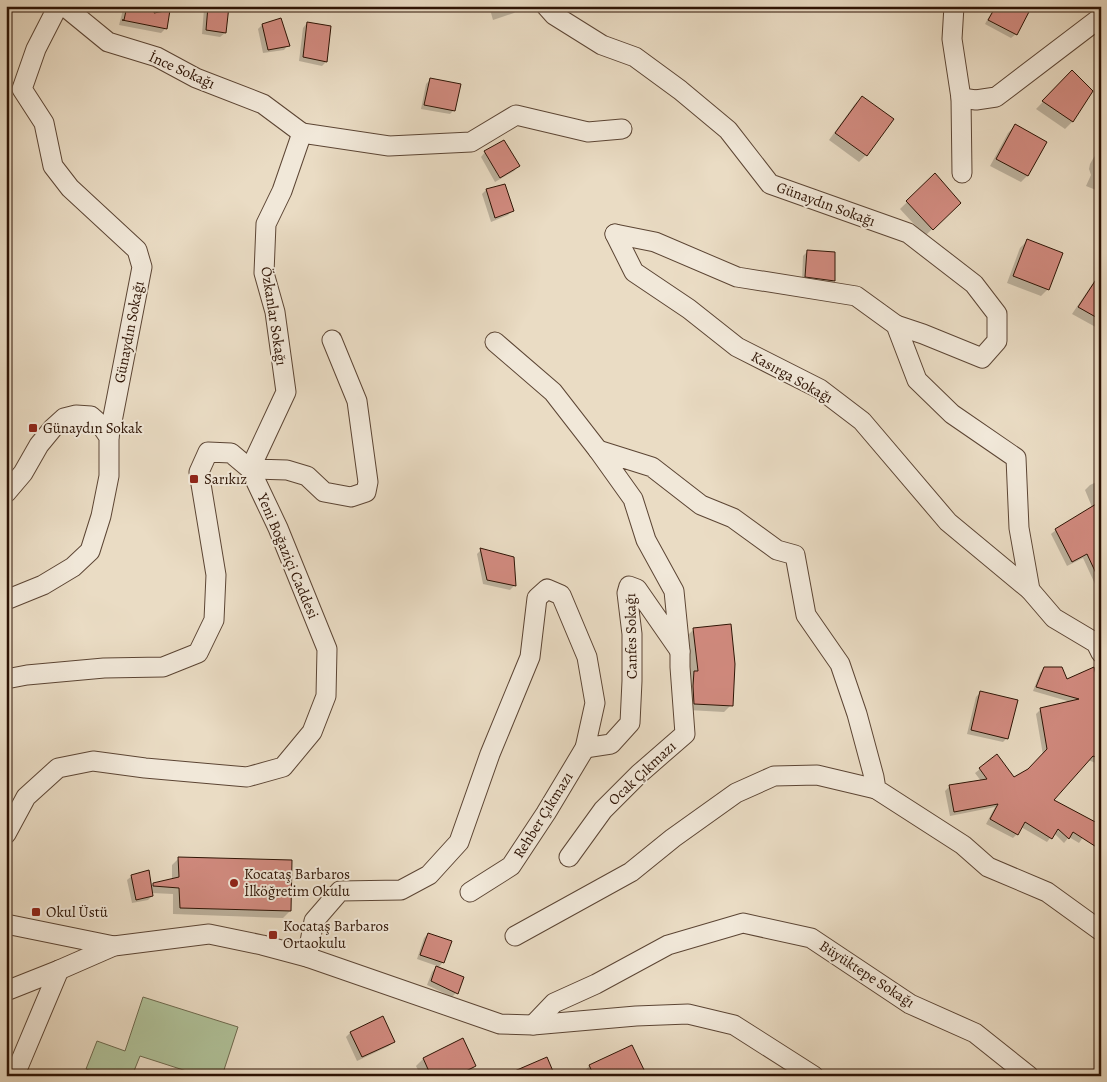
<svg xmlns="http://www.w3.org/2000/svg" width="1107" height="1082" viewBox="0 0 1107 1082" font-family="Alegreya,serif">
  <style>
    .green { fill: #b0c29a; stroke: #6e6a4f }
    .shadow { fill: #0003 }
    .building { fill: #d28b80; stroke: #2d1304 }
    .lines { fill: none; stroke-linecap: round; stroke-linejoin: round }
    .minor-casing { stroke: #5c4534; stroke-width: 21 }
    .minor { stroke: #f1e8d9; stroke-width: 19 }
    .poi-dot { fill: #8f2418; stroke: #f1e8d9; stroke-width: 2 }
    .labels { text-anchor: middle; dominant-baseline: central; stroke-width: 4; stroke-linejoin: round; paint-order: stroke }
    .street-label { font-size: 15px; fill: #2d1304; stroke: #f1e8d9 }
    .poi-label { font-size: 15px; fill: #2d1304; stroke: #f1e8d9; text-anchor: start }
  </style>
  <rect width="100%" height="100%" fill="#eadcc4"/>
  <filter id="stains"><feTurbulence type="fractalNoise" baseFrequency=".004" numOctaves="4"/><feColorMatrix values="0 0 0 0 .2 0 0 0 0 .09 0 0 0 0 .02 0 0 0 .5 -.17"/></filter>
  <radialGradient id="worn" r=".72"><stop offset=".6" stop-color="#630" stop-opacity="0"/><stop offset="1" stop-color="#630" stop-opacity=".3"/></radialGradient>
  <polygon class="green" points="143,997 238,1027 222,1076 202,1076 140,1056 132,1076 105,1076 86,1069 97,1041 125,1051"/>
  <g class="shadow">
    <polygon points="124,6 154,6 153,15 166,28 161,33 119,25"/>
    <polygon points="207,6 228,6 225,33 220,37 202,34 204,9"/>
    <polygon points="489,6 518,6 518,9 514,13 493,20"/>
    <polygon points="995,6 1030,6 1016,34 1011,38 985,24"/>
    <polygon points="6,20 7,20 6,54"/>
    <polygon points="307,23 330,27 326,62 322,66 299,61 303,28"/>
    <polygon points="262,25 288,45 284,50 263,53 258,29"/>
    <polygon points="1072,72 1092,91 1072,122 1065,129 1036,109"/>
    <polygon points="430,80 454,110 450,114 421,109 426,84"/>
    <polygon points="862,97 866,155 859,162 829,140 855,104"/>
    <polygon points="1015,126 1027,176 1021,182 990,166 1008,133"/>
    <polygon points="1101,151 1101,192 1086,186 1091,175 1089,169 1090,164 1094,157"/>
    <polygon points="485,152 518,166 514,171 495,182 481,157"/>
    <polygon points="935,175 959,203 925,236 900,209"/>
    <polygon points="486,190 512,210 508,215 491,222 482,194"/>
    <polygon points="1027,241 1048,289 1041,296 1007,283 1020,248"/>
    <polygon points="808,251 834,281 829,285 802,281 803,256"/>
    <polygon points="1101,272 1101,330 1072,314 1097,277"/>
    <polygon points="1101,480 1101,597 1083,558 1067,566 1051,534 1056,530 1092,507 1085,490 1090,485"/>
    <polygon points="481,550 515,585 510,590 483,584 477,554"/>
    <polygon points="694,629 731,705 724,712 688,710 687,679 691,676 687,636"/>
    <polygon points="1044,669 1101,703 1101,765 1088,760 1025,786 1094,822 1079,843 1069,837 1064,843 1054,833 1047,842 1021,827 1017,834 1013,838 986,824 995,807 950,816 945,791 950,786 981,781 975,773 997,756 1014,778 1028,770 1043,755 1036,714 1041,709 1071,702 1033,691 1040,673"/>
    <polygon points="980,693 1007,738 1003,742 967,734 976,697"/>
    <polygon points="1101,795 1101,804 1097,802"/>
    <polygon points="1101,850 1101,861 1096,858"/>
    <polygon points="179,858 290,911 283,918 173,914 173,894 152,893 152,896 148,900 132,903 127,880 132,876 151,887 154,884 172,880 172,865"/>
    <polygon points="428,934 443,962 438,968 456,993 452,997 427,985 432,972 437,966 417,959 424,938"/>
    <polygon points="350,1033 393,1042 389,1046 357,1061 346,1037"/>
    <polygon points="462,1040 475,1066 468,1072 461,1076 421,1076 416,1066 423,1059"/>
    <polygon points="631,1046 644,1076 584,1076 583,1073 589,1066"/>
  </g>
  <g class="building">
    <polygon points="127,6 156,6 154,13 170,10 167,29 122,20 124,20"/>
    <polygon points="208,6 229,6 226,33 206,30"/>
    <polygon points="996,6 1032,6 1017,35 988,20"/>
    <polygon points="281,18 290,46 268,50 262,24"/>
    <polygon points="307,22 331,26 327,62 303,57"/>
    <polygon points="1072,70 1093,91 1073,122 1042,101"/>
    <polygon points="430,78 461,84 455,111 424,105"/>
    <polygon points="862,96 894,119 867,156 835,133"/>
    <polygon points="1015,124 1047,142 1028,176 996,159"/>
    <polygon points="504,140 520,166 500,178 484,151"/>
    <polygon points="935,173 961,203 933,230 906,201"/>
    <polygon points="505,184 514,211 495,218 486,189"/>
    <polygon points="1027,239 1063,253 1049,290 1013,276"/>
    <polygon points="807,250 835,252 835,281 805,277"/>
    <polygon points="1101,272 1101,320 1078,307"/>
    <polygon points="1101,501 1101,584 1087,554 1072,562 1055,529"/>
    <polygon points="480,548 514,557 516,586 487,580"/>
    <polygon points="731,624 735,664 733,706 694,704 693,686 694,671 698,671 693,628"/>
    <polygon points="1044,667 1062,667 1067,679 1094,667 1101,694 1101,759 1093,756 1054,800 1101,825 1101,850 1073,832 1069,839 1058,829 1052,839 1025,822 1018,835 990,819 998,804 954,812 949,785 987,779 979,768 997,754 1014,777 1028,769 1047,749 1040,708 1079,699 1036,687"/>
    <polygon points="980,691 1018,700 1008,739 971,730"/>
    <polygon points="178,857 292,860 291,911 180,908 179,888 153,886 153,883 179,877"/>
    <polygon points="149,870 153,896 136,900 131,875"/>
    <polygon points="428,933 452,941 444,963 420,955"/>
    <polygon points="436,966 464,977 458,994 431,981"/>
    <polygon points="383,1016 395,1042 362,1057 350,1032"/>
    <polygon points="463,1038 476,1066 456,1076 431,1076 423,1058"/>
    <polygon points="632,1045 647,1076 594,1076 589,1065"/>
    <polygon points="547,1057 555,1076 503,1076"/>
  </g>
  <g class="lines">
    <g class="minor-casing">
      <g id="minor">
        <polyline points="58,6 36,49 22,89 44,123 53,166 70,188 137,250 142,267 109,437"/>
        <polyline points="64,6 108,42 157,57 196,78 263,104 302,133"/>
        <polyline points="546,6 554,15 602,45 635,57 680,90 728,130 770,184 908,233 974,284 997,314 997,341 982,358 923,334 896,325"/>
        <polyline points="954,6 952,39 961,98 962,173"/>
        <polyline points="961,98 976,100 996,97 1101,17"/>
        <polyline points="615,234 655,242 737,277 856,296 896,325 917,380 952,414 1016,458 1019,528 1030,590 1054,618 1096,643 1101,653"/>
        <polyline points="615,234 634,272 689,309 737,347 820,389 862,421 948,522 1030,590"/>
        <polyline points="332,340 357,401 368,482 366,492 351,497 324,492 307,476 287,470 250,469 286,392 275,312 264,273 266,224 282,191 302,133 389,146 471,142 516,115 588,132 622,129"/>
        <polyline points="495,342 553,392 598,450"/>
        <polyline points="6,493 23,473 39,445 53,428 64,418 76,415 91,416 100,424 109,437 109,476 101,516 90,551 73,567 43,585 6,600"/>
        <polyline points="6,679 27,675 104,668 163,667 198,653 214,620 216,575 199,472 208,452 231,453 250,469 278,528 327,649 326,696 312,732 283,767 247,777 145,768 93,761 58,768 26,797 6,834"/>
        <polyline points="569,857 603,810 639,774 685,734 680,667 680,651"/>
        <polyline points="470,892 511,866 546,813 585,748"/>
        <polyline points="6,924 114,946"/>
        <polyline points="515,936 631,872 673,838 736,793 774,776 817,775 876,789"/>
        <polyline points="307,957 314,921 340,891 401,890 429,875 459,842 490,754 530,657 537,598 547,589 561,595 587,657 595,703 585,748 611,744 630,723 632,681 632,634 627,593 629,586 637,589 680,651 674,591 646,540 633,499 598,450 652,467 701,505 733,518 777,550 795,555 806,615 840,664 857,714 874,777 876,789 963,845 988,867 1047,892 1101,931"/>
        <polyline points="6,991 59,970 114,946 209,934 262,945 307,957 500,1024 533,1025 636,1016 688,1014 734,1025 814,1076"/>
        <polyline points="533,1025 554,1003 596,984 668,945 743,923 811,938 910,1004 975,1033 1029,1076"/>
        <polyline points="6,1072 19,1065 59,970"/>
      </g>
    </g>
    <use href="#minor" class="minor"/>
  </g>
  <g class="poi-dot">
    <rect x="28" y="423" width="10" height="10" rx="2.5"/>
    <rect x="189" y="474" width="10" height="10" rx="2.5"/>
    <circle cx="234" cy="883" r="5"/>
    <rect x="31" y="907" width="10" height="10" rx="2.5"/>
    <rect x="268" y="930" width="10" height="10" rx="2.5"/>
  </g>
  <g class="labels">
    <g class="street-label">
      <text transform="translate(182 70) rotate(24)">İnce Sokağı</text>
      <text transform="translate(826 204) rotate(20)">Günaydın Sokağı</text>
      <text transform="translate(274 316) rotate(81)">Özkanlar Sokağı</text>
      <text transform="translate(129 332) rotate(-79)">Günaydın Sokağı</text>
      <text transform="translate(792 377) rotate(29)">Kasırga Sokağı</text>
      <text transform="translate(288 556) rotate(67)">Yeni Boğaziçi Caddesi</text>
      <text transform="translate(631 636) rotate(-91)">Canfes Sokağı</text>
      <text transform="translate(642 773) rotate(-43)">Ocak Çıkmazı</text>
      <text transform="translate(543 815) rotate(-58)">Rehber Çıkmazı</text>
      <text transform="translate(867 974) rotate(33)">Büyüktepe Sokağı</text>
    </g>
    <g class="poi-label">
      <text x="43" y="428">Günaydın Sokak</text>
      <text x="204" y="479">Sarıkız</text>
      <text x="244" y="874">Kocataş Barbaros<tspan x="244" dy="17">İlköğretim Okulu</tspan></text>
      <text x="46" y="912">Okul Üstü</text>
      <text x="283" y="926">Kocataş Barbaros<tspan x="283" dy="17">Ortaokulu</tspan></text>
    </g>
  </g>
  <rect width="1107" height="1082" fill="none" stroke="#eadcc4" stroke-width="25"/>
  <rect x="8" y="8" width="1092" height="1067" fill="none" stroke="#2d1304" stroke-width="2.5"/>
  <rect x="12" y="12" width="1082" height="1057" fill="none" stroke="#2d1304"/>
  <rect width="100%" height="100%" filter="url(#stains)"/>
  <rect width="100%" height="100%" fill="url(#worn)"/>
</svg>
